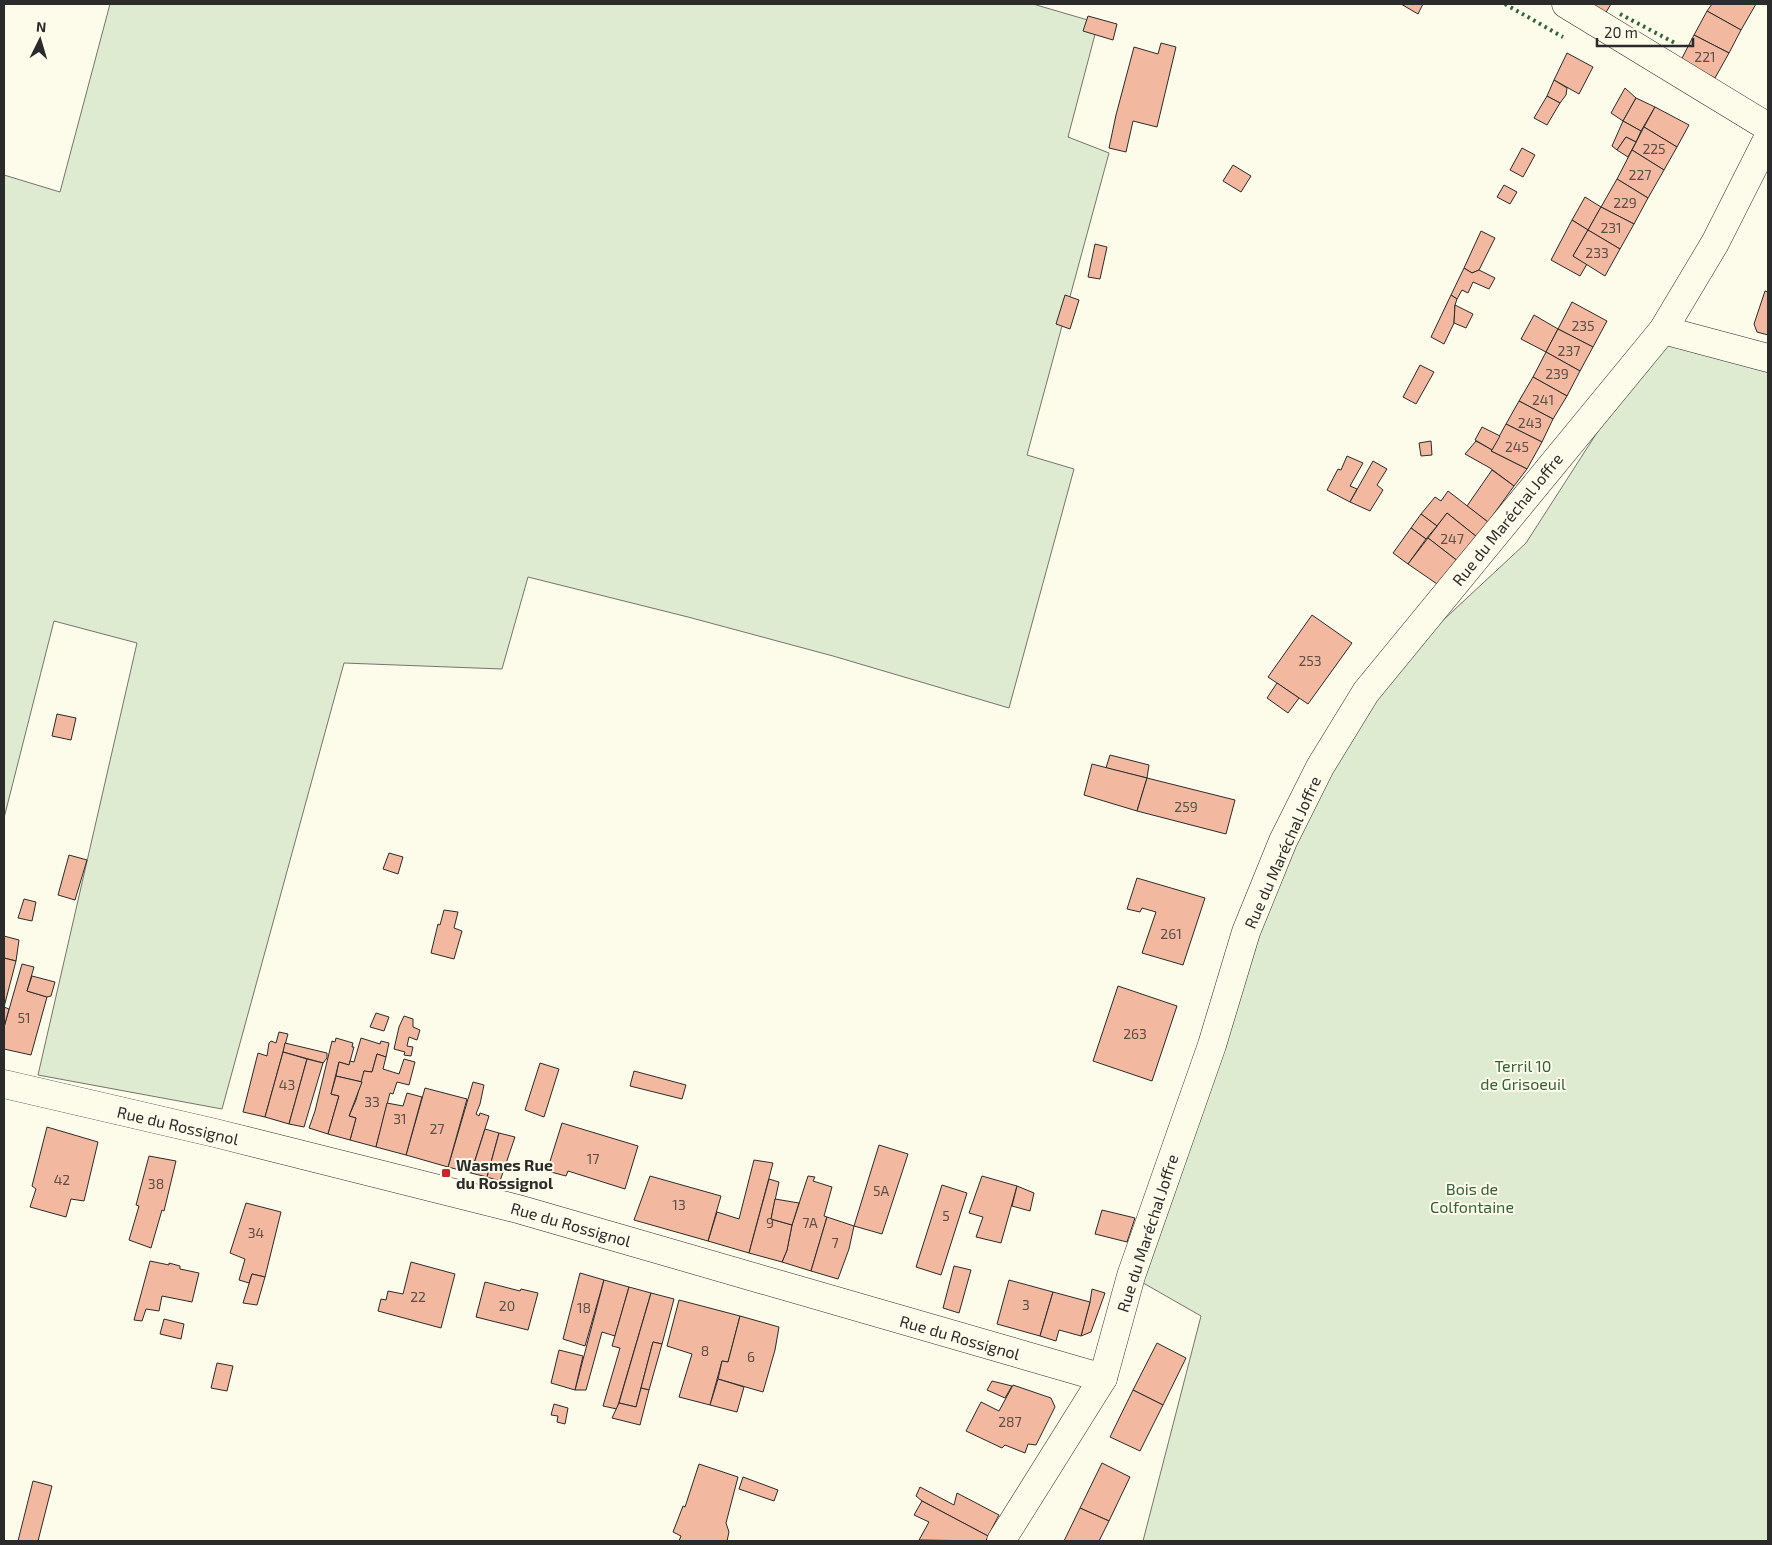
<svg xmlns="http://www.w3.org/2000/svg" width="1772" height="1545" viewBox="0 0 1772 1545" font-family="'Exo 2',sans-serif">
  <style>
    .green { fill: #deebd1; stroke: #74746e }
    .building { fill: #f2b8a0; stroke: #2b2b2b }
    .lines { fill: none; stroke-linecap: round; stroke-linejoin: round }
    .minor-casing { stroke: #2b2b2b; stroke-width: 29 }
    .minor { stroke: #fdfbea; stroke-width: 28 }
    .hedge { stroke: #34623c; stroke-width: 4; stroke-dasharray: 2.5 4; stroke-linecap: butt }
    .poi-dot { fill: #c62828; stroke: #fdfbea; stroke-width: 2 }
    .labels { text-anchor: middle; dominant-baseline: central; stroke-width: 4; stroke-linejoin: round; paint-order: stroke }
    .number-label { font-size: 14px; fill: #5d4e48 }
    .street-label { font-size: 16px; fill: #2b2b2b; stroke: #fdfbea }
    .park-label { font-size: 16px; fill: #34623c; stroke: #fdfbea }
    .poi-label { font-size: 16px; font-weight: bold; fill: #2b2b2b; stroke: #fdfbea; text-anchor: start }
  </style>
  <rect width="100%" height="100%" fill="#fdfbea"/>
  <g class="green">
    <polygon points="110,4 1033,4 1098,23 1068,137 1109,153 1027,455 1074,469 1009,708 833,656 688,617 528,577 502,669 344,663 222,1109 38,1075 137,643 54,621 4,818 4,175 60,192"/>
    <polygon points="1663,330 1768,358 1768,1541 1143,1541 1201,1316 1131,1276 1246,932 1366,692 1526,543"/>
  </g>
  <g class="building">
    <polygon points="1401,4 1423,4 1418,14"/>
    <polygon points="1576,4 1611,4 1602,19"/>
    <polygon points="1712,4 1756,4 1741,30 1707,11"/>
    <polygon points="1707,11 1741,30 1729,53 1694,35"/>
    <polygon points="1088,16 1117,24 1113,40 1083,31"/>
    <polygon points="1694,35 1729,53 1715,78 1681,60"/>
    <polygon points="1161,43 1176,47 1157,127 1133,121 1126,152 1109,148 1116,115 1134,47 1158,54"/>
    <polygon points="1567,53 1593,67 1579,94 1554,80"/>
    <polygon points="1554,80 1567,88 1566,95 1560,103 1547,96"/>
    <polygon points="1625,88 1636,98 1623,121 1611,113"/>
    <polygon points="1547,96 1560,103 1547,125 1534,118"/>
    <polygon points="1636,98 1655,107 1641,131 1623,121"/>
    <polygon points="1655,107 1689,125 1677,147 1644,127"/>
    <polygon points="1623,121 1641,131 1636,142 1626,137 1617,150 1612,146"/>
    <polygon points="1644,127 1677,147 1664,170 1632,150"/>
    <polygon points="1626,137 1636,142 1628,157 1617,150"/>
    <polygon points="1522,148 1535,155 1523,177 1510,170"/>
    <polygon points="1632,150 1664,170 1648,198 1617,179"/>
    <polygon points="1233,165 1251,176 1241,192 1223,181"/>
    <polygon points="1617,179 1648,198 1634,224 1601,207"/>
    <polygon points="1504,185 1517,192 1510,204 1497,197"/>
    <polygon points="1585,197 1601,207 1588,230 1572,220"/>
    <polygon points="1601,207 1634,224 1620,249 1588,230"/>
    <polygon points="1572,220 1588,230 1573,256 1587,264 1580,276 1551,260"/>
    <polygon points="1588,230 1620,249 1605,276 1573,256"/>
    <polygon points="1481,231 1495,238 1479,270 1472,273 1464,268"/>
    <polygon points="1095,244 1107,247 1100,279 1088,277"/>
    <polygon points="1464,268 1472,273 1479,270 1495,278 1489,289 1473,282 1468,293 1462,290 1457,299 1451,295"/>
    <polygon points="1765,291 1768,292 1768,335 1757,332 1754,324"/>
    <polygon points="1065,295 1079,300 1070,329 1056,324"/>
    <polygon points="1451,295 1457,299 1455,305 1454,323 1444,344 1431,337"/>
    <polygon points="1572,302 1607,321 1593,347 1558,329"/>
    <polygon points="1455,305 1473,314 1466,328 1454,323"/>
    <polygon points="1534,315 1558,329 1546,352 1521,339"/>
    <polygon points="1558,329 1593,347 1580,371 1546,352"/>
    <polygon points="1546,352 1580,371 1567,396 1533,377"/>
    <polygon points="1420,365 1434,372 1416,404 1403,397"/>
    <polygon points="1533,377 1567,396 1553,419 1519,401"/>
    <polygon points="1519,401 1553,419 1542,442 1506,424"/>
    <polygon points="1506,424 1542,442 1527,469 1491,451"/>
    <polygon points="1482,427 1500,436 1492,450 1475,440"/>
    <polygon points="1431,441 1432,455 1421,456 1419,443"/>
    <polygon points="1476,441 1492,450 1491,451 1527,469 1514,486 1490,468 1465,454"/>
    <polygon points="1347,456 1363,463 1350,486 1357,489 1350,502 1327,490 1338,469 1341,470"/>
    <polygon points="1373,461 1387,469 1377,485 1383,490 1370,511 1350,502"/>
    <polygon points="1492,470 1514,486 1488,522 1467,506"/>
    <polygon points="1448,491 1488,522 1477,537 1447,513 1437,526 1421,514 1435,497 1441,501"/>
    <polygon points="1447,513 1477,537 1459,562 1428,538"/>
    <polygon points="1421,514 1437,526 1426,539 1411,528"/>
    <polygon points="1411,528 1426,539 1408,564 1393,553"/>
    <polygon points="1428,538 1459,562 1440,586 1408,564"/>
    <polygon points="1312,615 1352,643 1308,704 1268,677"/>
    <polygon points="1277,683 1299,698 1288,713 1267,698"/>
    <polygon points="57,714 76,718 71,740 52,736"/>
    <polygon points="1110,755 1149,765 1147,778 1106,768"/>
    <polygon points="1092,764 1147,778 1137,811 1084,795"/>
    <polygon points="1147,778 1235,800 1226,834 1137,811"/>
    <polygon points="389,853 403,857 398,874 383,869"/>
    <polygon points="69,855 87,860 75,900 58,895"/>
    <polygon points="1137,878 1205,898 1183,965 1142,953 1156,912 1142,908 1140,912 1127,909"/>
    <polygon points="24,899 36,902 32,921 18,918"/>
    <polygon points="444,910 458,912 454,928 462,931 454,959 431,953 438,924 440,925"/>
    <polygon points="4,936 19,940 16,961 4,958"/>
    <polygon points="4,958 16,961 4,1007"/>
    <polygon points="22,964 34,967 27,991 47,997 31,1055 4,1049 4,1027"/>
    <polygon points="32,976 55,982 51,996 47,997 27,991"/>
    <polygon points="1118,986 1177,1006 1152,1081 1093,1061"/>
    <polygon points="4,1007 9,1009 4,1027"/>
    <polygon points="376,1013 389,1017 384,1031 370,1027"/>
    <polygon points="404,1016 413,1019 413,1027 420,1030 417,1040 409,1037 407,1046 413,1047 411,1056 404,1055 405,1052 394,1049 399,1027"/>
    <polygon points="279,1032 288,1034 265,1117 243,1112 258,1053 267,1056 269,1043 271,1041 276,1043"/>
    <polygon points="336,1038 353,1043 352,1047 354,1047 349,1065 339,1062 331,1094 339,1096 328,1134 309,1128 315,1111 332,1041 335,1042"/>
    <polygon points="361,1038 380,1044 381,1041 389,1043 386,1057 377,1054 372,1072 364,1071 362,1082 336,1076 339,1062 349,1065 350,1061 354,1062"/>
    <polygon points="285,1043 327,1053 327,1058 323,1063 283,1052"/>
    <polygon points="283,1052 307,1059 289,1124 265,1117"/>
    <polygon points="377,1054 386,1057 383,1069 399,1074 404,1059 415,1062 409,1085 397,1082 393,1094 390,1093 376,1147 350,1140 356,1118 349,1116 356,1100 364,1071 372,1072"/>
    <polygon points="307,1059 323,1063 304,1127 289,1124"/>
    <polygon points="540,1063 559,1069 544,1117 525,1110"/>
    <polygon points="634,1071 686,1085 682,1099 630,1086"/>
    <polygon points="336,1076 362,1082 349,1116 356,1118 350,1140 328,1134 339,1096 331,1094"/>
    <polygon points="473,1082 484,1085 480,1104 476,1114 479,1116 480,1113 489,1116 471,1173 448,1167"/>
    <polygon points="425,1088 467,1099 448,1167 406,1155"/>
    <polygon points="407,1093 422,1097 406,1155 376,1147 387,1103 403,1106"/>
    <polygon points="562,1123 638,1146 625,1189 568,1171 566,1176 547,1171"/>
    <polygon points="47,1127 98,1142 84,1201 71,1199 66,1217 30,1207 36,1189 32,1186"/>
    <polygon points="485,1129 499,1133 487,1177 471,1173"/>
    <polygon points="499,1133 515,1137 500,1181 487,1177"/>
    <polygon points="879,1145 908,1154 882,1234 854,1226"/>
    <polygon points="149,1156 176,1161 164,1211 162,1210 151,1248 129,1240 139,1206 136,1205"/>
    <polygon points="754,1160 773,1163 749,1253 708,1241 717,1212 739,1219"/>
    <polygon points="650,1176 721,1196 708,1241 634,1220"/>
    <polygon points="808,1176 815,1177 813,1181 832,1187 824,1216 827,1217 811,1271 782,1262 787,1250 792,1225"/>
    <polygon points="982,1176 1017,1186 1001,1243 976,1237 983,1217 969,1213"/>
    <polygon points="769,1179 779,1182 771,1219 792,1225 787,1250 782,1262 749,1253"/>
    <polygon points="942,1185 967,1193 941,1275 916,1267"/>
    <polygon points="1017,1186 1034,1193 1030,1211 1012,1206"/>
    <polygon points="775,1199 799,1203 792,1225 771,1219"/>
    <polygon points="246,1203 281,1212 265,1277 252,1274 249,1283 239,1280 245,1259 230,1253"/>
    <polygon points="1102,1210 1135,1218 1127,1242 1095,1234"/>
    <polygon points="827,1217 854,1226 849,1249 838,1279 811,1271"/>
    <polygon points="150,1261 169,1265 169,1263 180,1266 180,1269 199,1273 192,1302 162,1296 159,1311 146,1309 142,1321 134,1320"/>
    <polygon points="411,1262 455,1274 441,1328 378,1311 381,1299 386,1300 388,1291 403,1294"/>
    <polygon points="954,1266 971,1270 959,1313 943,1308"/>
    <polygon points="580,1273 604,1280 585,1346 563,1339"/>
    <polygon points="252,1274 265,1277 257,1305 243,1303"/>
    <polygon points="604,1280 629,1287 615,1336 602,1332 586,1390 575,1390"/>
    <polygon points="1009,1280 1053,1292 1040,1336 997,1324"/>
    <polygon points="485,1282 520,1291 521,1289 538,1293 528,1330 476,1317"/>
    <polygon points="629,1287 651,1293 617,1409 603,1406 620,1348 612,1346"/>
    <polygon points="1092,1289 1105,1293 1091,1332 1081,1336 1090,1302"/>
    <polygon points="1053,1292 1090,1302 1081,1336 1059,1330 1056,1341 1040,1336"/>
    <polygon points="651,1293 674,1299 662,1344 653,1342 636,1407 619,1403"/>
    <polygon points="679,1300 740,1316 728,1362 722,1361 710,1405 679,1397 692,1354 667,1346"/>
    <polygon points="740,1316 779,1327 775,1350 763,1392 718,1379 722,1361 728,1362"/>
    <polygon points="164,1319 184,1324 181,1339 160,1334"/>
    <polygon points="653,1342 662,1344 649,1390 641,1388"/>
    <polygon points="1157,1343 1186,1358 1163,1405 1133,1390"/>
    <polygon points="559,1350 583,1356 575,1390 551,1383"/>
    <polygon points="217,1363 233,1366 227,1391 211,1388"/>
    <polygon points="718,1379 744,1387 737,1412 710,1405"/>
    <polygon points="992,1381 1012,1386 1005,1398 987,1390"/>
    <polygon points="1013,1385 1051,1398 1055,1407 1036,1445 1028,1444 1025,1453 1005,1445 1002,1448 966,1431 981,1402 999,1411"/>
    <polygon points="641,1388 649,1390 640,1425 612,1418 619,1403 636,1407"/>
    <polygon points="1133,1390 1163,1405 1140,1451 1110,1437"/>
    <polygon points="554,1404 568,1408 565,1424 557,1422 558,1416 551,1415"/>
    <polygon points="1102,1463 1130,1477 1109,1521 1080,1508"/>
    <polygon points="699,1464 738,1477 726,1523 729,1532 727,1541 679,1541 681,1536 673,1532 683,1506 685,1507"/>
    <polygon points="743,1477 778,1490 774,1501 739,1489"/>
    <polygon points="33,1481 52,1486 38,1541 18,1541"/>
    <polygon points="920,1487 954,1505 957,1493 999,1515 988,1536 922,1501 916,1496"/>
    <polygon points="922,1501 988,1536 986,1541 919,1540 929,1522 914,1515"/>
    <polygon points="1080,1508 1109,1521 1099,1541 1064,1541"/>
  </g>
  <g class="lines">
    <g class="minor-casing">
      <g id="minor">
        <polyline points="1566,4 1768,127"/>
        <polyline points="1663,330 1768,358"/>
        <polyline points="4,1084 215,1133 518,1209 1103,1378"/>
        <polyline points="1001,1541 1103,1378 1131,1276 1212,1045 1246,932 1283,841 1320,767 1366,692 1663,330 1715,243 1768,138"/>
      </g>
    </g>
    <use href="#minor" class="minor"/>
    <g class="hedge">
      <polyline points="1505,4 1563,37"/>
      <polyline points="1620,14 1675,43"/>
    </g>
  </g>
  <rect class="poi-dot" x="441" y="1168" width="10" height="10" rx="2.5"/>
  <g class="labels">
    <g class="number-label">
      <text x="1705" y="56">221</text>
      <text x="1654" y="148">225</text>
      <text x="1640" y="174">227</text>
      <text x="1625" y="202">229</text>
      <text x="1611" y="227">231</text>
      <text x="1597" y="252">233</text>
      <text x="1583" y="325">235</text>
      <text x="1569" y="350">237</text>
      <text x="1557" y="373">239</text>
      <text x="1543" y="399">241</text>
      <text x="1530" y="422">243</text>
      <text x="1517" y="446">245</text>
      <text x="1452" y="538">247</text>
      <text x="1310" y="660">253</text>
      <text x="1186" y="806">259</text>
      <text x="1171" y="933">261</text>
      <text x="24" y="1017">51</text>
      <text x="1135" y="1033">263</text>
      <text x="287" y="1084">43</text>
      <text x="372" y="1101">33</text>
      <text x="400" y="1118">31</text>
      <text x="437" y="1128">27</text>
      <text x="593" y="1158">17</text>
      <text x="62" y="1179">42</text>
      <text x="156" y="1183">38</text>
      <text x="881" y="1190">5A</text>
      <text x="679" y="1204">13</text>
      <text x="946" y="1215">5</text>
      <text x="770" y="1222">9</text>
      <text x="810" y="1222">7A</text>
      <text x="256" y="1232">34</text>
      <text x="835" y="1242">7</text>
      <text x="418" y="1296">22</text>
      <text x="1026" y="1304">3</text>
      <text x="507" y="1305">20</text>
      <text x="584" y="1307">18</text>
      <text x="705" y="1350">8</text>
      <text x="751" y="1356">6</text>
      <text x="1010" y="1421">287</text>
    </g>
    <g class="street-label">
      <text transform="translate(1507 519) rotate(-51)">Rue du Maréchal Joffre</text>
      <text transform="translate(1282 852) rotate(-66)">Rue du Maréchal Joffre</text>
      <text transform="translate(178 1125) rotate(13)">Rue du Rossignol</text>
      <text transform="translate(571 1224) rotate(16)">Rue du Rossignol</text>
      <text transform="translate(1147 1233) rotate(-72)">Rue du Maréchal Joffre</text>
      <text transform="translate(960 1337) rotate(16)">Rue du Rossignol</text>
    </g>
    <g class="park-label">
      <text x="1523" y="1065">Terril 10<tspan x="1523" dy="18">de Grisoeuil</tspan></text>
      <text x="1472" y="1188">Bois de<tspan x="1472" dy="18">Colfontaine</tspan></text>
    </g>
    <g class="poi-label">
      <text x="456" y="1164">Wasmes Rue<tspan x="456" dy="18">du Rossignol</tspan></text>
    </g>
  </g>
  <rect width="1772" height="1545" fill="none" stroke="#2b2b2b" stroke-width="10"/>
  <g transform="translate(40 40) rotate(5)" stroke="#fdfbea" stroke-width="4" paint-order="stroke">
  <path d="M0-4L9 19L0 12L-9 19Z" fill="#2b2b2b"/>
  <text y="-8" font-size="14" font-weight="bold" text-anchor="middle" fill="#2b2b2b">N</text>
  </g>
  <path d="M1597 38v8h96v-8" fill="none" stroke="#2b2b2b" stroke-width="2.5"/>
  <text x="1604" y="38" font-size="15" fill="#2b2b2b" stroke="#fdfbea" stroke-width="4" paint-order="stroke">20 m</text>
</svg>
